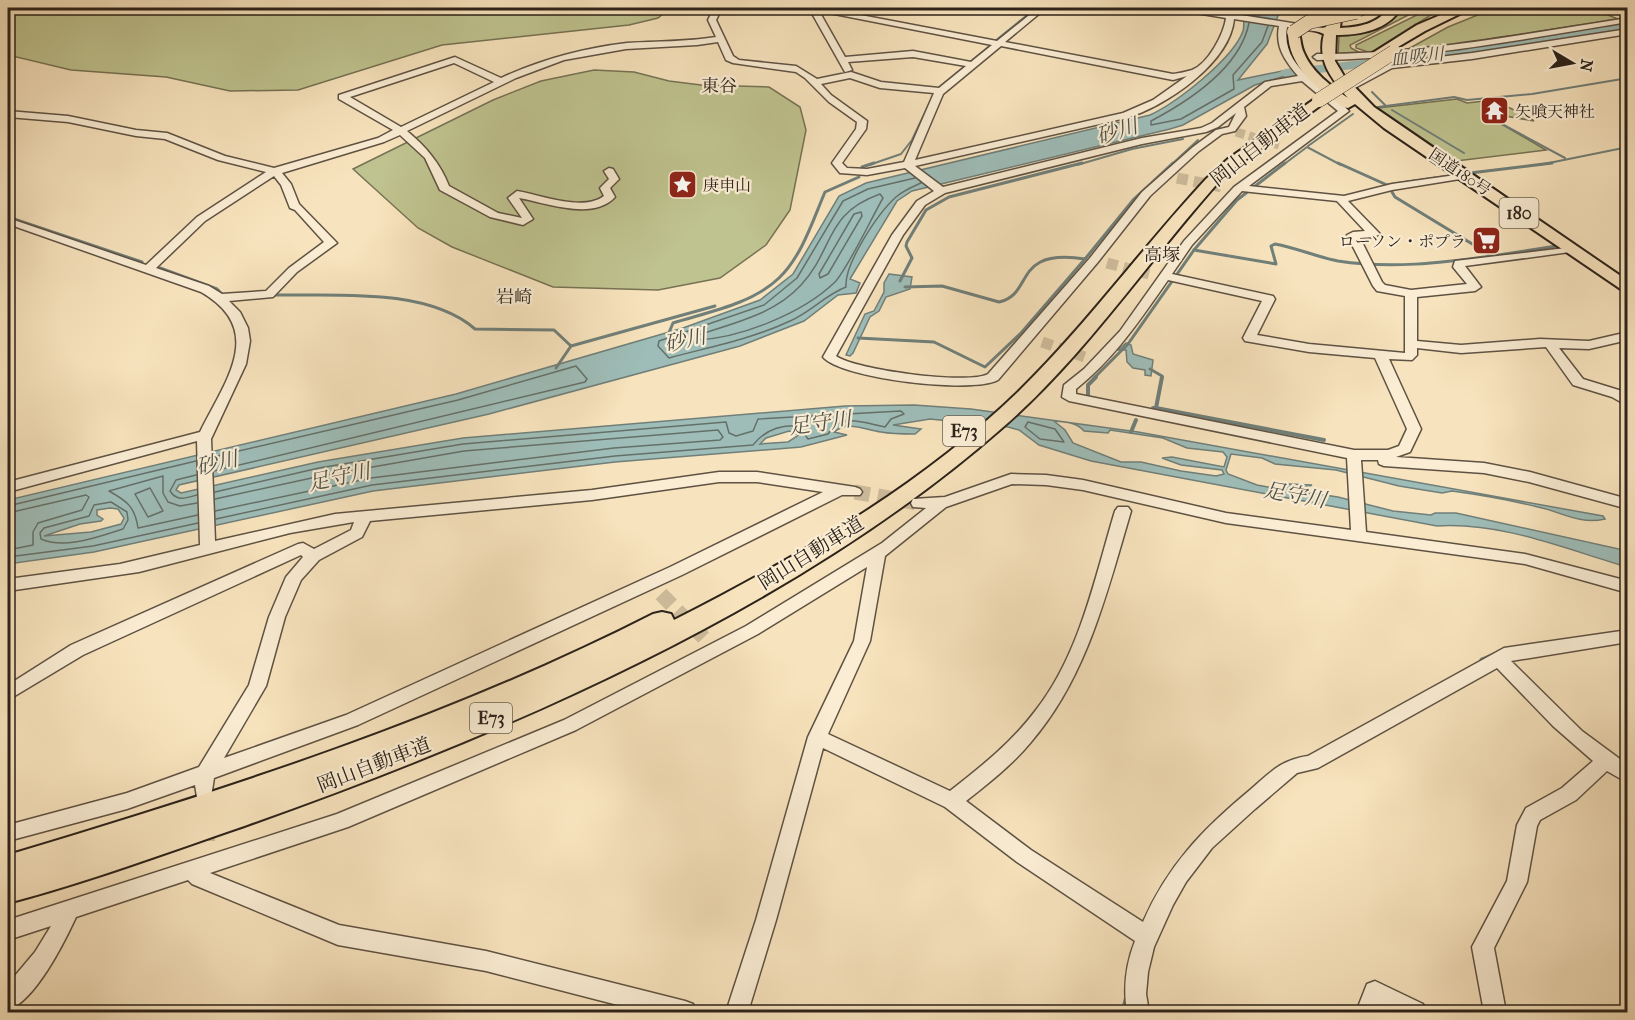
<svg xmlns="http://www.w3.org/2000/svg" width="1635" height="1020" viewBox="0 0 1635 1020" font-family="'IM FELL French Canon','Noto Serif JP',serif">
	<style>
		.green { fill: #bfc38f; stroke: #767254; stroke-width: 1.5 }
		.water { fill: #9ebdb8; stroke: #707f79; stroke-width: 1.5; fill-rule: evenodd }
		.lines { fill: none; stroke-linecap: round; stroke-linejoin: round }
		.shore { stroke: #657069; stroke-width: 1.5 }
		.stream-far3 { stroke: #707f79; stroke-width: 2 }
		.stream-far2 { stroke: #707f79; stroke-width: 3 }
		.stream-far1 { stroke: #707f79; stroke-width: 4 }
		.stream { stroke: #707f79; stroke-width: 5 }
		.river { fill: #9ebdb8; fill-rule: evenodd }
		.minor-tunnel-far3 { stroke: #cebc9c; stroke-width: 9; stroke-dasharray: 9 4.5; stroke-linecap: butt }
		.minor-tunnel-far2 { stroke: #cebc9c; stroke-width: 11; stroke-dasharray: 11 6; stroke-linecap: butt }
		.minor-tunnel-far1 { stroke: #cebc9c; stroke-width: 15; stroke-dasharray: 15 8; stroke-linecap: butt }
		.minor-tunnel { stroke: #cebc9c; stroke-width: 20; stroke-dasharray: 20 10; stroke-linecap: butt }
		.minor-casing { stroke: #5f5243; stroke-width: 3 }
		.highway-casing { stroke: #2c221a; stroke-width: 4 }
		.minor { fill: #faedd4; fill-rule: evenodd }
		.highway { fill: #f7e3bd; fill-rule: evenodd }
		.highway-bridge-casing { stroke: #2c221a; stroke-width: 15; stroke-linecap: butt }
		.highway-bridge { stroke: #f7e3bd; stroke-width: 14 }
		.labels { text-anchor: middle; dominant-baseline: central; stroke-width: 4.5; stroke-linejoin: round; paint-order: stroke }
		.far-poi-label { font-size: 16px; fill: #2c221a; stroke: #faedd4; text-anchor: start }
		.far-street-label { font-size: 16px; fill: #2c221a; stroke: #faedd4 }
		.far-water-label { font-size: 18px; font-style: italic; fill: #4e5049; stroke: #faedd4 }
		.far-neighbourhood-label { font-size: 18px; fill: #2c221a; stroke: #faedd4 }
		.shield { fill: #faedd4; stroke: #6a5f52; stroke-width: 1.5 }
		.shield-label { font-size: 18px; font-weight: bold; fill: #2c221a }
		.far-quarter-label { font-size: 18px; fill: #2c221a; stroke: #faedd4 }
		.street-label { font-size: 20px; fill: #2c221a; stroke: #faedd4 }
		.water-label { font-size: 21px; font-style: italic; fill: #4e5049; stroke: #faedd4 }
	</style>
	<rect width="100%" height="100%" fill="#f7e3bd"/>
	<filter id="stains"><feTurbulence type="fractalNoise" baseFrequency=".00333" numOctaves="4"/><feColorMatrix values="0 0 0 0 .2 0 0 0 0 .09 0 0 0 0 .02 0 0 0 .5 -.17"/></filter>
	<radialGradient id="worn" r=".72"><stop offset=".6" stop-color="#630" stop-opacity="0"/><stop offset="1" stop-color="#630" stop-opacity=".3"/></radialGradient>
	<!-- green -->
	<g class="green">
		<polygon points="8,8 670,8 658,18 629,25 442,45 298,90 230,91 166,77 71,70 8,55"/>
		<path d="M1399,8H1422L1350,45L1351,48L1364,55L1338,57L1339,36C1359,28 1391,32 1399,8Z"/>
		<polygon points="1431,8 1442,8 1371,53 1356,48 1356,45"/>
		<polygon points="1495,8 1590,8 1618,19 1401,53 1448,27"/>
		<polygon points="594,70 634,72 669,81 701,85 769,87 800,107 806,130 790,210 766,245 720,278 658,290 553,287 452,247 418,228 353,169 493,100 541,81"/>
		<polygon points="1457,99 1467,103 1493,100 1529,117 1534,121 1505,116 1491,118 1546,150 1456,161 1378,108"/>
	</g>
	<!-- water -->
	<g class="water">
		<path d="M1243,8H1281L1267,44L1238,80L1292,69L1295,73L1255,85L1183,125L1170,129L912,191L897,201L850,279L860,283L856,293L838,295L804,321L740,346L489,414L179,485L176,490L181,493L318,462L463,438L845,406L914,405L971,409L1138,432L1603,516L1605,519C1579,525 1562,512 1538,507C1510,500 1481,495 1452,491L1442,493L1399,486L1336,470L1275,464L1262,458L1231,454L1226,470L1228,474L1257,485L1284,490L1289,484L1312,485L1297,491L1338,497L1393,511L1431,515L1435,513H1456L1628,551L1627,567C1565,549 1503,522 1437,526L1091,461L1039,445L1019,430L1008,427L930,419L893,425L921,429L915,434C904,434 892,434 881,432C865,430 848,420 834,432L847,435L801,447L615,462L373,491L94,552L8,564V500L456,394L683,328L760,300L793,274L839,196L866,183L1150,115C1176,103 1233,59 1243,31C1245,24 1243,15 1243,8ZM1054,421C1065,422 1077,422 1084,431L1108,433L1110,430L1163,438L1187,448L1223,452L1227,457L1224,467L1172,457L1162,458L1181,465L1222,470L1224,474L1216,476L1181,471L1141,462H1121L1073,443L1065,430ZM789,431L799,435L788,442L760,444L766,438ZM110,508L118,509L124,518L121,524L91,532L44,536L80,524L101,521L103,519L97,515V510Z"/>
		<polygon points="889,274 912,277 910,289 886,297 879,311 870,317 853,353 850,356 846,355 865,314 874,311 884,292 884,283"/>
		<polygon points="1126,343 1131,345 1133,354 1153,360 1151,376 1145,375 1145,370 1133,368 1127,362 1126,350 1118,350"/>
	</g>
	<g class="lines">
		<!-- shore -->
		<g class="shore">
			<path d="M1249,23C1240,68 1189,101 1151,121V125L1181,119L1234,89L1233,75L1262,42L1268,26"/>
			<path d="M915,178L868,189L843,201L797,278L764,305L659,341L658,346L669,358C709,347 752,339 790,321C811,312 825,295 846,287C844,264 878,213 896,197C904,190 912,187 921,183"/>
			<path d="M880,194L883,198C872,217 848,268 835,282C803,313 741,338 697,340L698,335C734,323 775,314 801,285C835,248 824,214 880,194Z"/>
			<polygon points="861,212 862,216 828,274 820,278 819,274 854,214"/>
			<polygon points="1028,422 1055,429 1064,442 1040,439 1025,427"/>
			<polyline points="213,457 458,400 576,366 587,379 585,382 214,471"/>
			<path d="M196,475L176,480L170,491C177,502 186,498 197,495"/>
			<polygon points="150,488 163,511 148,517 135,494"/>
			<path d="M215,492L319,468L463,444L726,422L729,433L736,436L753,431L758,419L901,411L904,414L891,419L885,427C864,423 841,412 828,434L808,439L799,426C780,424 765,430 753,445L615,456L372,485L216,519"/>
			<polyline points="215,499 321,476 464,451 718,430 723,437 720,440 614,448 371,478 215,511"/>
			<path d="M111,502L127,512L128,520L123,529C100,536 65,550 41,539L40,533L44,528L89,516L94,505Z"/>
			<path d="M197,503L180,506L168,502L163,493V476L109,491C127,501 135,507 138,528L198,515"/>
			<polyline points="8,506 196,461"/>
			<polyline points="8,513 86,495 89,497 82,510 38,523 33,532 33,545 8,550"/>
			<polyline points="8,557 93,546 198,523"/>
		</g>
		<!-- stream-far3 -->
		<g class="stream-far3">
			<polyline points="995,41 1036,8"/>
			<polyline points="937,89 992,44"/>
			<polyline points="1372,92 1386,106"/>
			<polyline points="1378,107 1454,97 1467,100 1532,94 1628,78"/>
			<polyline points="1392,110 1464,153"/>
			<polyline points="1487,116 1565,158"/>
			<polyline points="1308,146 1353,114"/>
			<polyline points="1452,160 1459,165"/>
			<polyline points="869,165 901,154 912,140 930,102"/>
			<polyline points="1077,165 1132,149 1183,139"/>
			<polyline points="1171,165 1198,140"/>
			<polyline points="1283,165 1307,147 1341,165"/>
			<polyline points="1539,165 1628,147"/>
		</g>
		<!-- stream-far2 -->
		<g class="stream-far2">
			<polyline points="1338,163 1387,185 1457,175"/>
			<polyline points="1457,163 1523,209"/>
			<polyline points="862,167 874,163"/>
			<polyline points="1470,173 1552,163"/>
			<polyline points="1389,187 1395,197 1492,256 1557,246"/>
			<polyline points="8,217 142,262"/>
			<path d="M1194,250L1276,264L1271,246L1275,244C1297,248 1317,257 1338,261C1389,269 1441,263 1492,256"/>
			<polyline points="160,268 217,289 224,296"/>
			<polyline points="900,281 912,258 906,246 907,242 926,210 949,197 1082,163"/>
			<path d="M905,287L942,286L999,302C1035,294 1011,248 1085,259L1134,199L1173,163"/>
			<path d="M272,295C333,296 427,287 475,329L554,330L571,346"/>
			<path d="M668,335L673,323C708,312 752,304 779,278C802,256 813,220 825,192L859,177"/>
			<polyline points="858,338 934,342 985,367 1021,333 1085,259"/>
			<polyline points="556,368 571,346 715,306"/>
			<polyline points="1150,369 1162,376 1162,378"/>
			<polyline points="1094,378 1128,344 1194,250 1237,200 1285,163"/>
		</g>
		<!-- stream-far1 -->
		<g class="stream-far1">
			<polyline points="1088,396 1088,385 1096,377"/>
			<polyline points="1153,408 1156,408 1162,377"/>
			<polyline points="1156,408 1324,440"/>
			<polyline points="1131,432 1136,420"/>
			<polyline points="1488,657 1502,651"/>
		</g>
		<!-- stream -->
		<g class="stream">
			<polyline points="1482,660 1492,656"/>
			<polyline points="1123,1012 1127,996"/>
		</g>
		<!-- river -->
		<polygon class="river" points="1628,23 1628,31 1506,51 1285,77 1278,73 1285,69 1506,43"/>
		<!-- minor-tunnel-far3 -->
		<polyline class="minor-tunnel-far3" points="1236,132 1279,145"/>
		<!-- minor-tunnel-far2 -->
		<g class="minor-tunnel-far2">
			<polyline points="1177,178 1227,188"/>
			<polyline points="1107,263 1149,274"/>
			<polyline points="1042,342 1085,357"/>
		</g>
		<!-- minor-tunnel-far1 -->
		<g class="minor-tunnel-far1">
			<polyline points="855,492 918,503"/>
			<polyline points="661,594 709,643"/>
		</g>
		<!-- minor-tunnel -->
		<polyline class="minor-tunnel" points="205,821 205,849"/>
		<defs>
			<g id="minor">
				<path d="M714,8H722L716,20L733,56L739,60L796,66L817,79L851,72L881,82L939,88L966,66L913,57L848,62L852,70L845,72L809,8H824L997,41L1038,8H1046L1005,42L1173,74C1179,73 1186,72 1192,70C1208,64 1224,34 1226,18L1178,10L1174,8L1227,13L1232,10L1236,12L1235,14L1323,28V32H1320L1287,27C1280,68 1326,87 1349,111L1249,186L1344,196L1392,184L1470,173V177L1466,178L1392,190L1348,201L1380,234L1374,237L1360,238L1382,282L1385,285L1411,290L1467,284L1453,267L1455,261L1574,247L1576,249L1570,252L1465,266L1481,287L1475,291L1417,297V341L1461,345L1540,339L1589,341L1628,332V340L1589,349L1559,348L1583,379L1622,391L1628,395V406L1612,397L1573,385L1546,347L1461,353L1417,348V355L1412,360L1389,359L1421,429L1410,452L1396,457L1484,463L1530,472L1628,499V509L1529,482L1484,473L1384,466L1379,464L1378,460H1361L1366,532L1525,554L1628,581V593L1525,564L1226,523L1083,490L1046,485L1012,484L946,507L885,556L870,641L828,734L950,791C982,766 1012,742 1036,710C1080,654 1095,577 1115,511L1118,507H1128L1131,511C1107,592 1087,677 1031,742C1012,765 989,783 966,801L1031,850L1143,922C1168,865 1202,830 1250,790C1270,773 1280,760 1308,756L1504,648L1628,630V642L1511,661L1582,731L1628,765V783L1607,771L1576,800L1540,820L1537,826L1527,882L1494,948L1506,1012H1484L1472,947L1507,881L1517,825L1526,808L1562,788L1593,761L1553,726L1497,668L1318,768L1297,773L1255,809L1212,848L1186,882L1173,905L1154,947L1148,972L1146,994L1149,1012H1127C1123,987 1126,964 1135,941L1017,862L945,807L823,748L776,920L748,1012H726L756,920L808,737L854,641L867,567L758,634L576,730L348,827L210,873L339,925L486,951L685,1001L693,1004L696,1012H645L486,971L338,945L192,884L188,880L76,917C64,943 35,1001 8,1010V984L35,952L51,926L8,940V920L337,814L564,720L746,626L882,543L926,508L913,507L911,503L913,499L945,497L1011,474L1046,475L1083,480L1226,513L1351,530L1347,458L1069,401L1062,397L1064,385L1084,369L1120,331L1184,241L1234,187L1338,111L1302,81L1271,86L1244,107L1246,116L1235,131L1222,134L1199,151L1150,196L1098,262L998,380C973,394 842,379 823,357L892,235L917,201L934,191L905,168L867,175L840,173L832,163L856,129L857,122L829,102L805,78L796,72L733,63L726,60L718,42L697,45L626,49L564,60L516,78L407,131C426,147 440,163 449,186L498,213L522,218L508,198L517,191C542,195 582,212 604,196L600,188L609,179L604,171L609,168L613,169L619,179L610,188L615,197C593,221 547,203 519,198L533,219L523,225L490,217L440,190L425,158L400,135L384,142L282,173L291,184L299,204L337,243L297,272L273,297L229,301L240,312L248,328L250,341L246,364L211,439L215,541L335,514L592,490L719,472H757L855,487L860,489L862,492L860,495H842L682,575L358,725L214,778L211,797L204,799L197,797L195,785L127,809L8,841V825L127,793L199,767L249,685L269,617L286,577L303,557L301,555L83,655L8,700V685L71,645L298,544L303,543L314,549L351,530L354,522L290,533L139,572L8,591V579L120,564L200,545L197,441L8,492V482L200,432C225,381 267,330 201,292L8,224V218L146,265L197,217L266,172L218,160L165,139L136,136L68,122L8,117V111L68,116L136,130L167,133L225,156L274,168L378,138L393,130L339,99V95L455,57L501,78C540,60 584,48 627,43C657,41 686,42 716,37L708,20ZM819,11L992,45L971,62L913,51L845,57ZM1234,19L1279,26C1275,47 1285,61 1298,76L1265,82L1212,123L1201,128L1142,138L943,187L915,166L1126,118C1165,107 1230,63 1234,19ZM1001,46L1173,80L1187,76L1153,100L1123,113L915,160L943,94ZM454,63L494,82L401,127L350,97ZM850,78L880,88L934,93L904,162L867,169L847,168L842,163L866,129L867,121L831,95L821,84ZM1236,113L1229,127L1216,130L1193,147L1142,192L1090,258L988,374C969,385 855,370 836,356L903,235L925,205L945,193L1142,144L1206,132L1218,127ZM274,176L281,185L290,208L295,210L324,242L289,268L266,291L222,294L209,286L156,268L205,221ZM1242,191L1337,201L1365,231L1353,232L1347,235L1373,286L1377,291L1405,296V353L1309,344L1257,335L1275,299L1273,296L1172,274L1192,245ZM1168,280L1262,301L1243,338L1245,341L1309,352L1375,358L1407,429L1399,446L1388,450H1354L1076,394V389C1114,359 1140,320 1168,280ZM719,482H757L823,492L670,567L346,715L224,758L266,686L285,617L301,580L319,560L362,537L370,521L592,500Z"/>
				<path d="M1628,18V22C1524,39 1422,59 1317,60L1313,57L1317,54C1422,54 1524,34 1628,18Z"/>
				<polygon points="1628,29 1628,34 1472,59 1392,68 1353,89 1346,87 1390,63 1472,53"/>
				<polygon points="1375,981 1423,1004 1426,1012 1393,1012 1380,1006 1378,1012 1356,1012 1367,984"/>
			</g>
			<g id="highway">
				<path d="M1330,8H1342L1340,28C1360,27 1377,24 1389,8H1401C1388,30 1361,35 1336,35L1335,61L1344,76L1374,107L1628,281V294L1384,128L1355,104L1348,108L1343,107C1317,89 1288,66 1288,32L1298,29C1301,37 1300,45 1304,53C1312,72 1331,86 1348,98C1331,78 1317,61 1324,34L1314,30L1326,27Z"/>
				<polygon points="1359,8 1376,8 1360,15 1352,15 1352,9"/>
				<polygon points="1457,8 1472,8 1425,31 1381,57 1373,57 1371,54 1417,25"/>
				<path d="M1319,96L1326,100L1324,103L1238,165L1216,185C1145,265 1084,357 1002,428C796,609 504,734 247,825C168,852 88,882 8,903V855C228,789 447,719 653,614L662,612L671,614L674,620C796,558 921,486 1020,390C1087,324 1142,248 1206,179L1228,159Z"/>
			</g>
		</defs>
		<!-- minor casing -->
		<use href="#minor" class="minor-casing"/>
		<!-- highway casing -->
		<use href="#highway" class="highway-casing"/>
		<!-- minor -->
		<use href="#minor" class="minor"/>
		<!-- highway -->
		<use href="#highway" class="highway"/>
		<defs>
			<g id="highway-bridge">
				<polyline points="1294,32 1309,22 1356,12"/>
				<polyline points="1319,100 1394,52"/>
			</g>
		</defs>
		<!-- highway-bridge casing -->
		<use href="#highway-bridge" class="highway-bridge-casing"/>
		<!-- highway-bridge -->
		<use href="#highway-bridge" class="highway-bridge"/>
	</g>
	<!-- icons -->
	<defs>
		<symbol id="temple-square" viewBox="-11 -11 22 22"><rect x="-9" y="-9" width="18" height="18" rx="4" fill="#8f2418" stroke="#faedd4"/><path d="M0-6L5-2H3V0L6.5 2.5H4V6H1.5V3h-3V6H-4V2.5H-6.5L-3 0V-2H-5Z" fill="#fff"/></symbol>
		<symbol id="sight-square" viewBox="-11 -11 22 22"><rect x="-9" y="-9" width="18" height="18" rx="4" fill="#8f2418" stroke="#faedd4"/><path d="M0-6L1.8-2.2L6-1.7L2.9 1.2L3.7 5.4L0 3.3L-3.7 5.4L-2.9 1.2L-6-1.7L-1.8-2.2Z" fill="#fff"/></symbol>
		<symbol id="supermarket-square" viewBox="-11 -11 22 22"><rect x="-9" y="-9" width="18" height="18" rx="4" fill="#8f2418" stroke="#faedd4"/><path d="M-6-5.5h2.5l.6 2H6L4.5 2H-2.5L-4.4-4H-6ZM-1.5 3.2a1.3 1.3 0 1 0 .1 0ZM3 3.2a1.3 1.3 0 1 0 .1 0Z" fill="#fff"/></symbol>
	</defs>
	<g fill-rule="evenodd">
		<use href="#temple-square" x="1478" y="94" width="33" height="33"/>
		<use href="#sight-square" x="666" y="168" width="33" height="33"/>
		<use href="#supermarket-square" x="1470" y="224" width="33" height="33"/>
	</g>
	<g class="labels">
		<!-- far-poi labels -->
		<g class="far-poi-label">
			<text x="1515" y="111">矢喰天神社</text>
			<text x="703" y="185">庚申山</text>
			<text x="1466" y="241" text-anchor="end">ローソン・ポプラ</text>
		</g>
		<!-- far-street labels -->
		<g class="far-street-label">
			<text transform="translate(1460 172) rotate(34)">国道180号</text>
		</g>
		<!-- far-water labels -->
		<g class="far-water-label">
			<text transform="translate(1417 57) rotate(-6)">血吸川</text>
		</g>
		<!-- far-neighbourhood labels -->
		<g class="far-neighbourhood-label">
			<text x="719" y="86">東谷</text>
			<text x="514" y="297">岩崎</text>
		</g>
		<!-- shield labels -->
		<g class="shield">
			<rect x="1499.5" y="198" width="39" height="30" rx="4.5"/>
			<rect x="943" y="416" width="42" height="30" rx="4.5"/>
			<rect x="470" y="703" width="42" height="30" rx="4.5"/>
		</g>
		<g class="shield-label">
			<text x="1519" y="213">180</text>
			<text x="964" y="431">E73</text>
			<text x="491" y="718">E73</text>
		</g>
		<!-- far-quarter labels -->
		<g class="far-quarter-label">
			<text x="1162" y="255">高塚</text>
		</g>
		<!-- street labels -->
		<g class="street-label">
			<text transform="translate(1260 145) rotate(-38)">岡山自動車道</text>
			<text transform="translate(811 553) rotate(-32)">岡山自動車道</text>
			<text transform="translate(374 765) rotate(-21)">岡山自動車道</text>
		</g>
		<!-- water labels -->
		<g class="water-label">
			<text transform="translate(1117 131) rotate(-17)">砂川</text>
			<text transform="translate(685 340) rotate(-12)">砂川</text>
			<text transform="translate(820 423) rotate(-8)">足守川</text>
			<text transform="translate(217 463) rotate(-13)">砂川</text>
			<text transform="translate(339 477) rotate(-12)">足守川</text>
			<text transform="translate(1295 495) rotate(10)">足守川</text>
		</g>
	</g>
	<!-- margin -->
	<rect width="1635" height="1020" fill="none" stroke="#f7e3bd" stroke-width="30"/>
	<rect x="9" y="9" width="1617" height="1002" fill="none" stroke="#2c221a" stroke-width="3"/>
	<rect x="15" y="15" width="1605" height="990" fill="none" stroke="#2c221a" stroke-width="1.5"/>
	<!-- north arrow -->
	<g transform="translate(1572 63) rotate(100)" stroke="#faedd4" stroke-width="4.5" paint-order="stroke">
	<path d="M0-4.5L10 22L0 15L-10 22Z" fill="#2c221a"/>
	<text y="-9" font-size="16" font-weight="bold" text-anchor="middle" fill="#2c221a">N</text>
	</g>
	<rect width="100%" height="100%" filter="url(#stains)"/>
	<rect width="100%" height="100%" fill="url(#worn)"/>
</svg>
